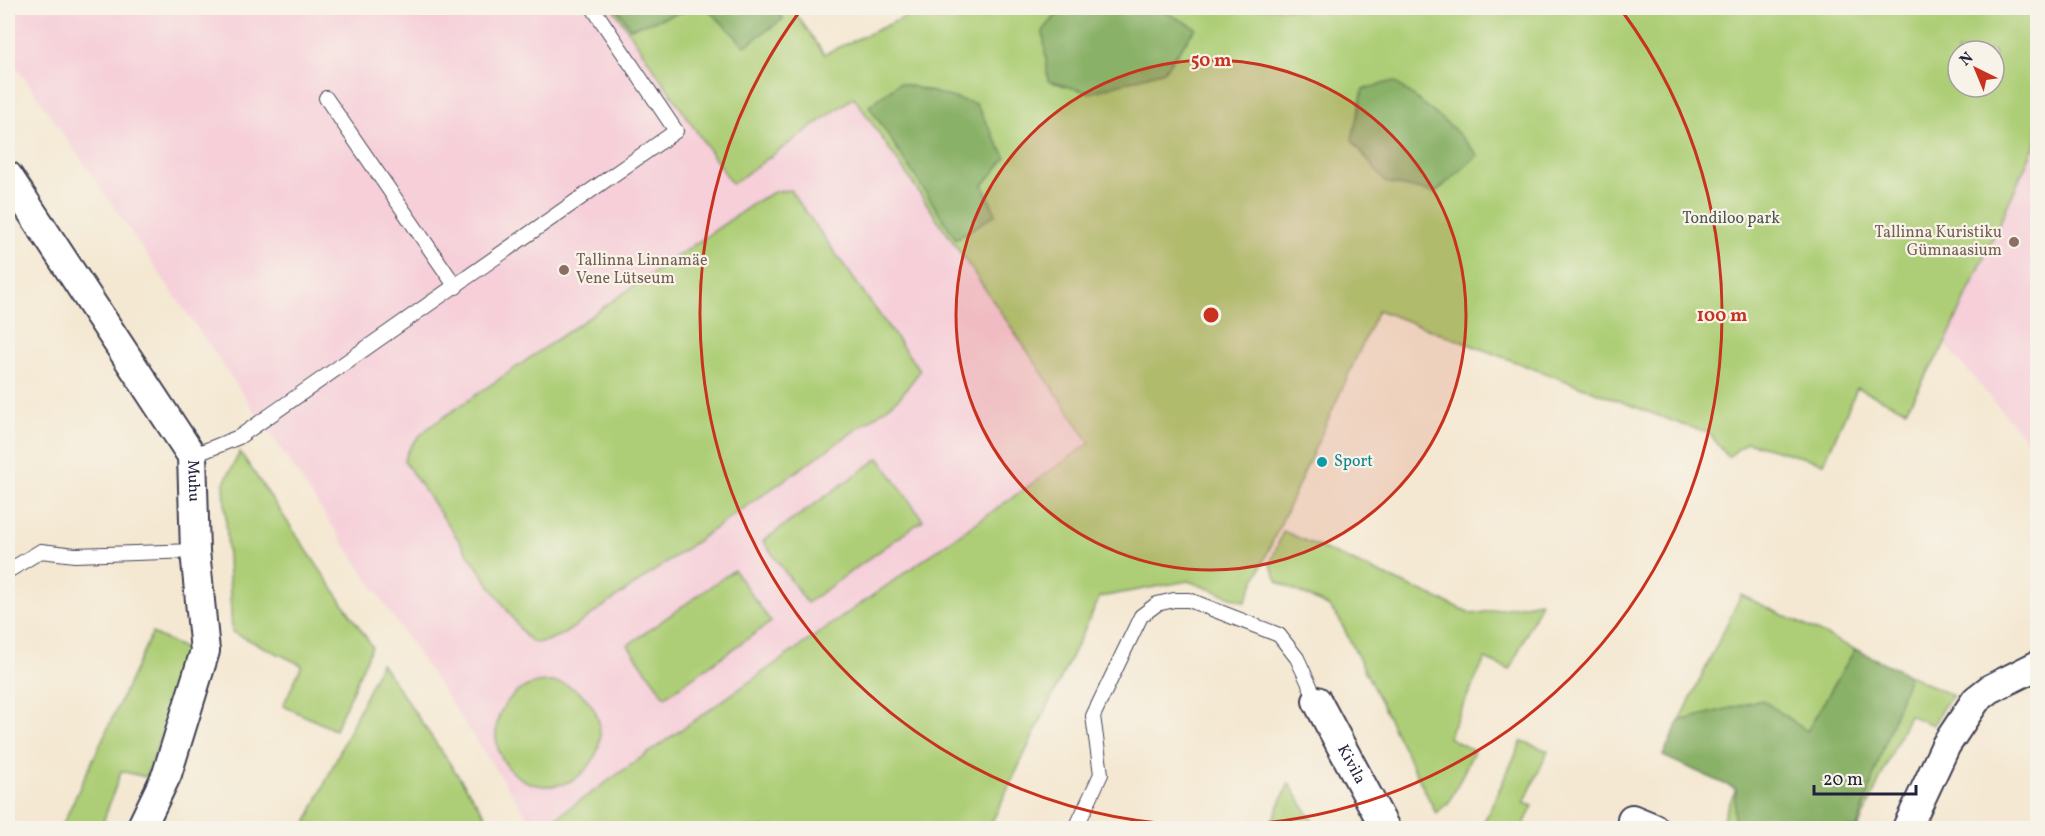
<svg xmlns="http://www.w3.org/2000/svg" width="2045" height="836" viewBox="0 0 2045 836" font-family="Vollkorn,serif">
	<style>
		.built { fill: #f6cfd9 }
		.green { fill: #adce76; stroke: #687858; stroke-width: 1.5; fill-rule: evenodd }
		.forest { fill: #8ab167; stroke: #566a51; stroke-width: 1.5 }
		.lines { fill: none; stroke-linecap: round; stroke-linejoin: round }
		.lane-casing { stroke: #424052; stroke-width: 16 }
		.street-casing { stroke: #424052; stroke-width: 32 }
		.lane { stroke: #fff; stroke-width: 14 }
		.street { stroke: #fff; stroke-width: 28 }
		.ring { fill: none; stroke: #c8321e; stroke-width: 3 }
		.education-dot { fill: #8d6e63; stroke: #f7f3e8; stroke-width: 2 }
		.culture-dot { fill: #0f9aa8; stroke: #f7f3e8; stroke-width: 2 }
		.labels { text-anchor: middle; dominant-baseline: central; stroke-width: 4.5; stroke-linejoin: round; paint-order: stroke }
		.park-label { font-size: 16px; fill: #4c564d; stroke: #f7f3e8 }
		.education-label { font-size: 16px; fill: #785e54; stroke: #f7f3e8; text-anchor: end }
		.culture-label { font-size: 16px; fill: #0d838f; stroke: #f7f3e8; text-anchor: start }
		.street-label { font-size: 16px; fill: #22223b; stroke: #f7f3e8 }
		.centre { fill: #c8321e; stroke: #f7f3e8; stroke-width: 3 }
		.ring-label { font-size: 18px; text-anchor: middle; font-weight: bold; fill: #c8321e; stroke: #f7f3e8; stroke-width: 4.5; stroke-linejoin: round; paint-order: stroke }
	</style>
	<rect width="100%" height="100%" fill="#f7f3e8"/>
	<filter id="ink" filterUnits="userSpaceOnUse"><feTurbulence type="fractalNoise" baseFrequency=".0167" numOctaves="2"/><feDisplacementMap in="SourceGraphic" scale="12" xChannelSelector="R" yChannelSelector="G"/><feConvolveMatrix kernelMatrix="1 2 1 2 8 2 1 2 1" color-interpolation-filters="sRGB"/></filter>
	<filter id="wash" filterUnits="userSpaceOnUse"><feTurbulence type="fractalNoise" baseFrequency=".008" numOctaves="4" result="noise"/><feDisplacementMap in="SourceGraphic" scale="24" xChannelSelector="R" yChannelSelector="G"/><feGaussianBlur stdDeviation="1.35" result="paint"/><feColorMatrix in="noise" values="0 0 0 0 0 0 0 0 0 0 0 0 0 0 0 0 0 1.4 0 .05"/><feComposite in="paint" operator="in"/></filter>
	<g filter="url(#wash)">
		<rect width="100%" height="100%" fill="#f4e8d2"/>
		<!-- built -->
		<g class="built">
			<polygon points="8,8 792,8 1090,443 541,828 535,828 276,442 8,54"/>
			<polygon points="2037,140 2037,452 1945,344"/>
		</g>
		<!-- green -->
		<g class="green">
			<path d="M613,8H792L824,54L925,8H2037V140L1945,344L1906,410L1857,388L1824,463L1747,442L1728,457L1708,432L1683,425L1378,310L1245,602L1188,581L1100,597L989,828H541L1090,443L854,97L732,184ZM1958,51H1994V87H1958Z"/>
			<path d="M790,190L920,371L900,397L880,413L564,634L546,641L535,643L525,636L404,461C408,447 417,438 428,428L759,200L774,192Z"/>
			<polygon points="240,452 372,646 335,730 283,706 302,665 232,632 224,483"/>
			<polygon points="879,458 923,520 807,603 763,541"/>
			<polygon points="1283,531 1473,614 1541,602 1510,670 1485,659 1448,737 1474,751 1449,802 1436,813 1338,617 1328,606 1278,582 1270,564"/>
			<polygon points="734,570 771,622 665,697 628,645"/>
			<polygon points="1741,595 1953,696 1943,707 1933,725 1909,715 1858,828 1722,828 1723,818 1736,789 1663,756"/>
			<polygon points="152,633 194,653 146,777 121,771 101,828 61,828"/>
			<polygon points="381,663 494,828 304,828"/>
			<circle cx="548" cy="734" r="52"/>
			<polygon points="1522,741 1548,751 1524,803 1533,806 1522,828 1481,828"/>
			<polygon points="1289,783 1317,828 1269,828"/>
		</g>
		<!-- forest -->
		<g class="forest">
			<polygon points="617,8 696,8 630,28"/>
			<polygon points="707,8 776,8 783,19 745,46"/>
			<polygon points="1062,8 1158,8 1196,28 1164,71 1090,93 1048,81 1043,31"/>
			<polygon points="1394,81 1452,127 1478,155 1435,193 1385,182 1352,140 1363,89"/>
			<polygon points="899,83 976,104 1006,158 983,185 996,214 956,239 869,106"/>
			<polygon points="1855,649 1909,675 1880,757 1857,828 1733,828 1736,789 1663,756 1679,721 1762,700 1807,731"/>
		</g>
	</g>
	<g filter="url(#ink)">
		<g class="lines">
			<defs>
				<g id="lane">
					<polyline points="326,98 456,287"/>
					<polyline points="192,456 239,437 676,131 593,8"/>
					<polyline points="8,571 41,551 75,555 195,551"/>
					<polyline points="1076,828 1101,774 1093,716 1141,616 1157,604 1174,600 1189,600 1279,635 1297,658 1317,701"/>
				</g>
				<g id="street">
					<path id="s1" d="M8,176L192,456L195,551L205,651L167,774L141,828"/>
					<path id="s2" d="M1317,701L1385,828"/>
					<polyline points="1632,819 1654,828"/>
					<polyline points="1907,828 1946,745 1976,700 1990,689 2038,665"/>
				</g>
			</defs>
			<!-- lane casing -->
			<use href="#lane" class="lane-casing"/>
			<!-- street casing -->
			<use href="#street" class="street-casing"/>
			<!-- lane -->
			<use href="#lane" class="lane"/>
			<!-- street -->
			<use href="#street" class="street"/>
		</g>
	</g>
	<!-- distance rings -->
	<circle cx="1211" cy="315" r="255" fill="#c8321e" fill-opacity=".12"/>
	<g class="ring">
		<circle cx="1211" cy="315" r="255"/>
		<path d="M1622 11A511 511 0 1 1 800 11"/>
	</g>
	<!-- markers -->
	<g class="education-dot">
		<circle cx="2014" cy="242" r="6"/>
		<circle cx="564" cy="270" r="6"/>
	</g>
	<circle class="culture-dot" cx="1322" cy="462" r="6"/>
	<g class="labels">
		<!-- park labels -->
		<g class="park-label">
			<text x="1731" y="219">Tondiloo park</text>
		</g>
		<!-- education labels -->
		<g class="education-label">
			<text x="2002" y="233">Tallinna Kuristiku<tspan x="2002" dy="18">Gümnaasium</tspan></text>
			<text x="576" y="261" text-anchor="start">Tallinna Linnamäe<tspan x="576" dy="18">Vene Lütseum</tspan></text>
		</g>
		<!-- culture labels -->
		<g class="culture-label">
			<text x="1334" y="462">Sport</text>
		</g>
		<!-- street labels -->
		<g class="street-label">
			<text stroke="none"><textPath href="#s1" startOffset="360">Muhu</textPath></text>
			<text stroke="none"><textPath href="#s2" startOffset="72">Kivila</textPath></text>
		</g>
	</g>
	<circle cx="1211" cy="315" r="9" class="centre"/>
	<g class="ring-label">
		<text x="1211" y="66">50 m</text>
		<text x="1722" y="321">100 m</text>
	</g>
	<!-- margin -->
	<rect width="2045" height="836" fill="none" stroke="#f7f3e8" stroke-width="30"/>
	<!-- north arrow -->
	<g transform="translate(1976 69) rotate(317)"><circle r="28" fill="#f7f3e8" stroke="#a29fa3" stroke-width="1.5"/>
	<path d="M0-4.5L10 22L0 15L-10 22Z" fill="#c8321e"/>
	<text y="-9" font-size="16" font-weight="bold" text-anchor="middle" fill="#22223b">N</text>
	</g>
	<!-- scale -->
	<path d="M1814 785v9h102v-9" fill="none" stroke="#22223b" stroke-width="3"/>
	<text x="1823" y="785" font-size="18" fill="#22223b" stroke="#f7f3e8" stroke-width="4.5" paint-order="stroke">20 m</text>
</svg>
